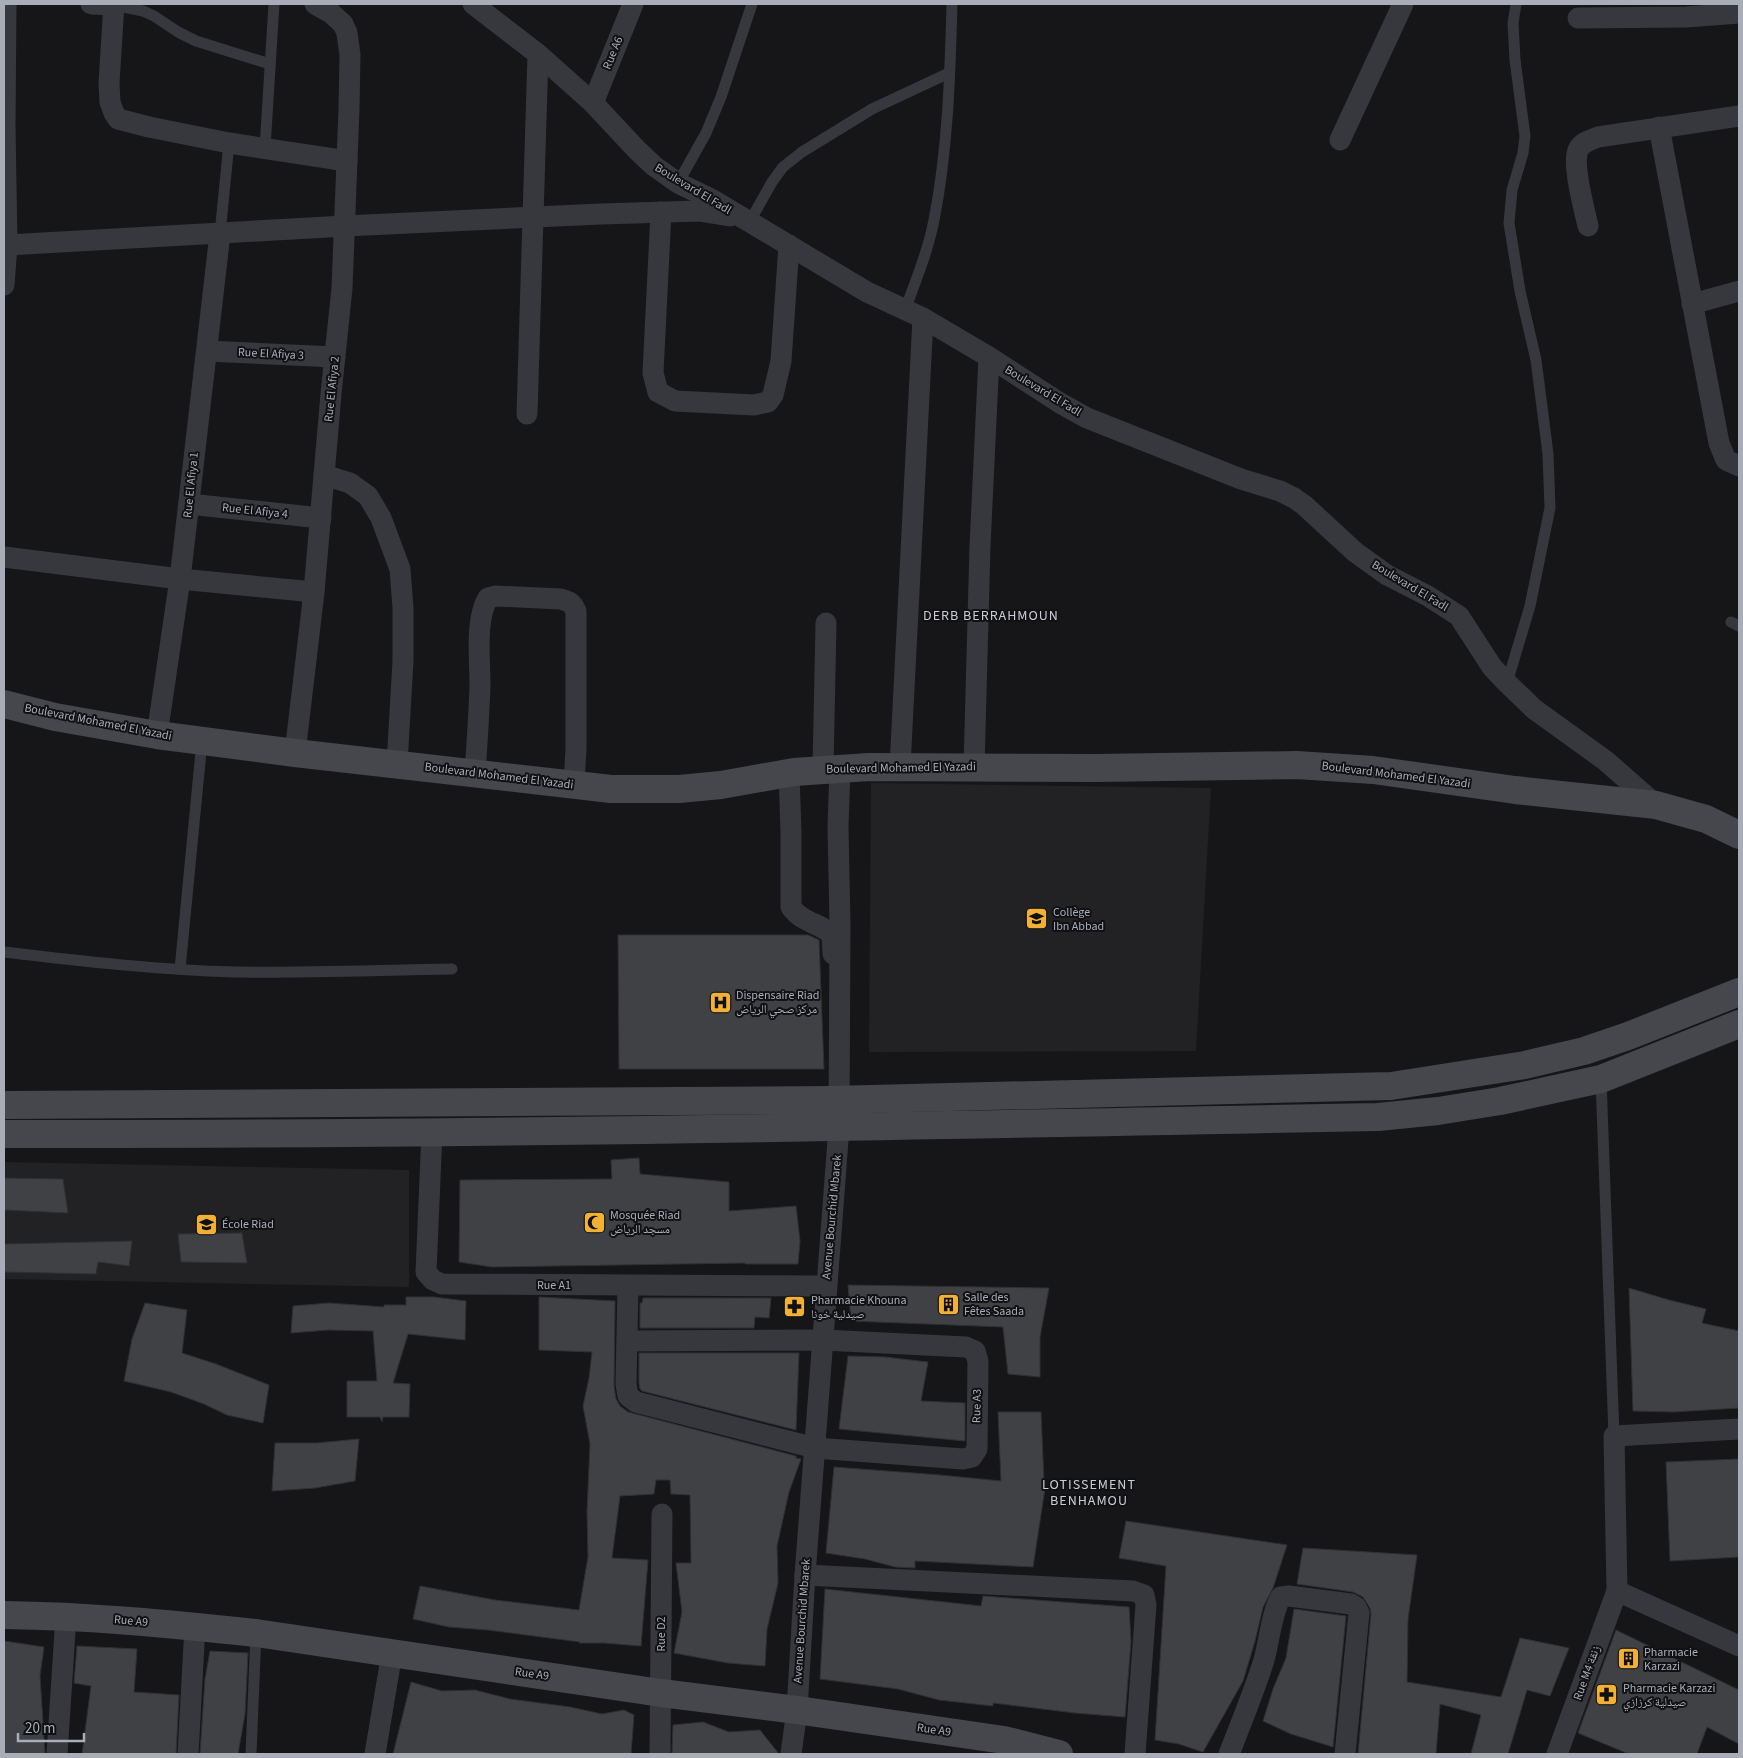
<svg xmlns="http://www.w3.org/2000/svg" width="1743" height="1758" viewBox="0 0 1743 1758" font-family="'Source Sans 3','Noto Naskh Arabic',sans-serif">
	<style>
		.built { fill: #222225 }
		.building { fill: #404145; stroke: #303034 }
		.lines { fill: none; stroke-linecap: round; stroke-linejoin: round }
		.lane { stroke: #37383d; stroke-width: 11 }
		.street { stroke: #37383d; stroke-width: 21 }
		.secondary { stroke: #45474d; stroke-width: 28 }
		.labels { text-anchor: middle; dominant-baseline: central; stroke-width: 4; stroke-linejoin: round; paint-order: stroke }
		.street-label { font-size: 12px; fill: #a8adb8; stroke: #111113 }
		.poi-label { font-size: 12px; fill: #a8adb8; stroke: #111113; text-anchor: start }
		.neighbourhood-label { font-size: 14px; letter-spacing: 1px; fill: #c9ccd4; stroke: #111113 }
	</style>
	<rect width="100%" height="100%" fill="#161618"/>
	<!-- built -->
	<g class="built">
		<polygon points="871,783 1211,788 1196,1051 869,1052"/>
		<polygon points="4,1162 409,1170 409,1287 4,1279"/>
	</g>
	<!-- building -->
	<g class="building">
		<polygon points="618,935 808,935 819,940 824,1069 619,1069"/>
		<polygon points="639,1158 640,1174 729,1182 729,1211 796,1206 800,1241 798,1264 745,1264 745,1263 492,1267 459,1262 460,1180 612,1179 611,1160"/>
		<polygon points="4,1178 63,1179 68,1213 4,1210"/>
		<polygon points="242,1233 247,1263 181,1262 178,1234"/>
		<polygon points="132,1241 129,1266 98,1262 96,1274 4,1272 4,1244"/>
		<polygon points="848,1285 1049,1288 1040,1337 1040,1377 1008,1374 1003,1327 851,1321"/>
		<polygon points="1629,1288 1669,1300 1706,1309 1702,1323 1739,1331 1739,1408 1673,1412 1633,1411"/>
		<polygon points="406,1297 434,1297 466,1301 465,1340 408,1334 393,1383 410,1384 409,1417 383,1417 382,1422 380,1417 347,1417 347,1381 377,1381 373,1331 328,1330 291,1333 293,1306 329,1303 384,1307 384,1305 406,1305"/>
		<polygon points="539,1297 615,1301 614,1386 616,1399 620,1406 628,1412 796,1456 796,1458 801,1459 789,1492 777,1546 778,1583 767,1629 765,1666 728,1663 674,1653 682,1612 676,1563 691,1563 690,1495 671,1494 670,1480 656,1480 654,1494 620,1496 612,1558 648,1560 641,1646 604,1643 579,1643 580,1642 488,1630 449,1627 413,1619 420,1586 495,1600 579,1610 588,1557 587,1512 590,1444 583,1406 589,1378 592,1352 539,1350"/>
		<polygon points="643,1298 771,1298 769,1318 755,1317 754,1328 640,1328 640,1303 642,1303"/>
		<polygon points="145,1303 187,1310 182,1353 216,1364 269,1385 263,1423 227,1415 204,1404 171,1392 124,1381 132,1339"/>
		<polygon points="639,1353 799,1353 796,1430 642,1391 640,1389 639,1383"/>
		<polygon points="848,1356 885,1357 928,1362 921,1401 965,1403 965,1441 839,1429"/>
		<polygon points="998,1412 1041,1412 1044,1482 1046,1482 1033,1567 915,1561 915,1568 895,1567 865,1559 826,1553 834,1467 940,1475 1001,1481"/>
		<polygon points="359,1439 355,1481 315,1488 272,1491 275,1443 317,1443"/>
		<polygon points="1739,1459 1739,1557 1670,1561 1666,1462"/>
		<polygon points="1126,1521 1287,1545 1273,1588 1263,1607 1255,1641 1243,1681 1203,1752 1179,1744 1155,1740 1166,1566 1119,1558"/>
		<polygon points="1303,1548 1417,1555 1408,1619 1407,1682 1501,1697 1520,1638 1569,1648 1550,1696 1527,1690 1508,1754 1471,1754 1481,1715 1440,1704 1436,1754 1358,1754 1371,1614 1370,1608 1363,1597 1353,1592 1297,1584"/>
		<polygon points="825,1589 981,1606 983,1596 1129,1607 1131,1641 1125,1717 1075,1713 993,1703 993,1706 939,1700 898,1689 820,1679"/>
		<polygon points="1294,1609 1346,1616 1333,1747 1291,1734 1263,1721 1273,1689 1286,1658"/>
		<polygon points="1616,1630 1739,1690 1739,1744 1707,1727 1697,1754 1629,1754 1578,1733"/>
		<polygon points="4,1641 44,1647 40,1676 45,1754 4,1754"/>
		<polygon points="77,1646 137,1649 134,1692 179,1695 176,1754 82,1754 91,1686 74,1683"/>
		<polygon points="210,1651 248,1653 245,1714 238,1754 200,1754 205,1679"/>
		<polygon points="411,1682 442,1691 475,1690 510,1699 570,1707 602,1714 624,1710 634,1715 631,1754 393,1754"/>
		<polygon points="703,1722 729,1732 760,1730 779,1754 672,1754 673,1725"/>
	</g>
	<g class="lines">
		<!-- lane -->
		<g class="lane">
			<polyline points="114,5 143,11 154,16 178,32 196,41 270,64"/>
			<polyline points="265,148 274,4"/>
			<polyline points="678,183 706,133 721,97 752,4"/>
			<polyline points="749,223 772,182 783,167 802,152 872,109 949,73"/>
			<polyline points="220,234 229,143"/>
			<path d="M905,310C916,280 928,251 934,220C948,149 950,76 952,4"/>
			<polyline points="1731,622 1739,626"/>
			<polyline points="1507,683 1530,606 1550,508 1548,454 1536,360 1520,291 1509,223 1512,190 1523,153 1525,136 1515,60 1513,23 1516,4"/>
			<path d="M4,952C80,961 158,970 235,972C307,973 380,970 452,969"/>
			<polyline points="180,969 202,741"/>
			<polyline points="1601,1079 1614,1436"/>
			<polyline points="251,1754 256,1633"/>
		</g>
		<!-- street -->
		<g class="street">
			<polyline points="91,4 114,5"/>
			<polyline points="114,4 109,83 110,102 114,113 118,119 149,127 229,143 347,161"/>
			<polyline points="473,4 538,54 593,103 637,150 654,166 678,183 713,200 867,292 923,318 989,357 1060,403 1087,418 1241,479 1280,491 1294,498 1304,505 1355,552 1387,575 1428,596 1459,616 1492,667 1507,683 1534,709 1606,761 1656,805"/>
			<polyline points="1578,18 1686,17 1739,13"/>
			<polyline points="593,103 633,4"/>
			<polyline points="1659,127 1719,443 1726,460 1739,466"/>
			<polyline points="1340,140 1403,4"/>
			<polyline points="661,212 653,373 658,392 675,401 754,405 768,402 773,395 781,361 789,245"/>
			<path d="M1588,226C1584,208 1572,165 1578,150C1582,142 1590,140 1598,137L1739,116"/>
			<polyline points="7,245 345,226 601,214 699,211 730,216"/>
			<polyline points="4,285 7,245 5,125 6,4"/>
			<polyline points="1692,304 1739,291"/>
			<polyline points="207,351 335,357"/>
			<polyline points="527,414 538,54"/>
			<polyline points="324,475 350,483 368,496 381,518 400,569 403,608 403,661 397,764"/>
			<polyline points="189,504 321,518"/>
			<polyline points="4,557 180,579 314,592"/>
			<polyline points="157,735 180,579 220,234"/>
			<polyline points="295,753 314,592 331,394 342,288 349,109 350,55 347,33 343,24 331,13 315,4"/>
			<polyline points="900,767 923,318"/>
			<polyline points="974,767 980,546 989,357"/>
			<polyline points="823,769 826,623"/>
			<path d="M789,773L791,832V907C801,922 819,923 832,934L833,954"/>
			<path d="M475,774C477,744 479,715 480,685C480,660 475,619 488,598L496,596L560,599C568,601 572,602 576,611V748L574,785"/>
			<polyline points="432,1132 426,1272 433,1280 442,1284 826,1286"/>
			<polyline points="627,1341 823,1340 966,1347 975,1351 978,1361 977,1449 972,1457 963,1459 815,1448 636,1402 628,1396 626,1384 628,1286"/>
			<polyline points="805,1575 1133,1591 1144,1595 1146,1605 1135,1754"/>
			<polyline points="1617,1591 1739,1646"/>
			<polyline points="57,1754 66,1616"/>
			<polyline points="188,1754 195,1626"/>
			<polyline points="375,1754 392,1653"/>
			<polyline points="660,1754 662,1514"/>
			<polyline points="791,1754 797,1710 805,1575 839,1127 840,924 838,827 840,768"/>
			<path d="M1229,1754C1241,1723 1254,1692 1264,1660C1269,1642 1272,1611 1281,1597L1289,1596L1351,1604L1356,1607L1359,1613L1345,1754"/>
			<polyline points="1557,1754 1617,1591 1614,1436 1739,1429"/>
		</g>
		<!-- secondary -->
		<g class="secondary">
			<polyline points="4,704 55,717 157,735 295,753 611,789 679,789 721,785 794,772 869,767 1097,768 1297,765 1373,770 1515,790 1656,805 1706,819 1739,835"/>
			<polyline points="4,1105 832,1100 1391,1086 1525,1065 1584,1051 1628,1036 1739,992"/>
			<path d="M4,1134C462,1135 920,1126 1378,1117L1438,1111L1500,1101L1601,1079L1739,1024"/>
			<path d="M4,1615C88,1616 172,1624 256,1633L661,1693L797,1710L1004,1740L1059,1754"/>
		</g>
	</g>
	<!-- icons -->
	<defs>
		<symbol id="school-square" viewBox="-11 -11 22 22"><rect x="-9" y="-9" width="18" height="18" rx="4" fill="#f2b134" stroke="#111113"/><path d="M0-5L7-2L0 1L-7-2ZM-4 1L0 2.5L4 1V4Q0 6-4 4Z" fill="#111"/></symbol>
		<symbol id="hospital-square" viewBox="-11 -11 22 22"><rect x="-9" y="-9" width="18" height="18" rx="4" fill="#f2b134" stroke="#111113"/><path d="M-5-5h3v3.5h4V-5h3V5h-3V1.5h-4V5h-3Z" fill="#111"/></symbol>
		<symbol id="mosque-square" viewBox="-11 -11 22 22"><rect x="-9" y="-9" width="18" height="18" rx="4" fill="#f2b134" stroke="#111113"/><path d="M3.5-4.9A6 6 0 1 0 3.5 4.9A5 5 0 1 1 3.5-4.9Z" fill="#111"/></symbol>
		<symbol id="building-square" viewBox="-11 -11 22 22"><rect x="-9" y="-9" width="18" height="18" rx="4" fill="#f2b134" stroke="#111113"/><path d="M-4-6H4V6H1V3H-1V6H-4ZM-2.5-4.3h1.7v1.8h-1.7ZM.8-4.3h1.7v1.8H.8ZM-2.5-1h1.7V.8h-1.7ZM.8-1h1.7V.8H.8Z" fill="#111"/></symbol>
		<symbol id="pharmacy-square" viewBox="-11 -11 22 22"><rect x="-9" y="-9" width="18" height="18" rx="4" fill="#f2b134" stroke="#111113"/><path d="M-2-6h4v4h4v4h-4v4h-4v-4h-4v-4h4Z" fill="#111"/></symbol>
	</defs>
	<g fill-rule="evenodd">
		<use href="#school-square" x="1024" y="906" width="25" height="25"/>
		<use href="#hospital-square" x="708" y="990" width="25" height="25"/>
		<use href="#mosque-square" x="582" y="1210" width="25" height="25"/>
		<use href="#school-square" x="194" y="1212" width="25" height="25"/>
		<use href="#building-square" x="936" y="1292" width="25" height="25"/>
		<use href="#pharmacy-square" x="782" y="1294" width="25" height="25"/>
		<use href="#building-square" x="1616" y="1646" width="25" height="25"/>
		<use href="#pharmacy-square" x="1594" y="1682" width="25" height="25"/>
	</g>
	<g class="labels">
		<!-- street labels -->
		<g class="street-label">
			<text transform="translate(613 53) rotate(-68)">Rue A6</text>
			<text transform="translate(693 189) rotate(31)">Boulevard El Fadl</text>
			<text transform="translate(271 354) rotate(3)">Rue El Afiya 3</text>
			<text transform="translate(332 389) rotate(-84)">Rue El Afiya 2</text>
			<text transform="translate(1043 391) rotate(31)">Boulevard El Fadl</text>
			<text transform="translate(191 485) rotate(-84)">Rue El Afiya 1</text>
			<text transform="translate(255 511) rotate(6)">Rue El Afiya 4</text>
			<text transform="translate(1410 586) rotate(31)">Boulevard El Fadl</text>
			<text transform="translate(98 722) rotate(11)">Boulevard Mohamed El Yazadi</text>
			<text transform="translate(901 768) rotate(-1)">Boulevard Mohamed El Yazadi</text>
			<text transform="translate(1396 775) rotate(7)">Boulevard Mohamed El Yazadi</text>
			<text transform="translate(499 776) rotate(7)">Boulevard Mohamed El Yazadi</text>
			<text transform="translate(832 1217) rotate(-85)">Avenue Bourchid Mbarek</text>
			<text x="554" y="1285">Rue A1</text>
			<text transform="translate(977 1406) rotate(-89)">Rue A3</text>
			<text transform="translate(131 1621) rotate(5)">Rue A9</text>
			<text transform="translate(802 1621) rotate(-86)">Avenue Bourchid Mbarek</text>
			<text transform="translate(661 1634) rotate(-90)">Rue D2</text>
			<text transform="translate(1587 1673) rotate(-70)">Rue M4 زنقة</text>
			<text transform="translate(532 1674) rotate(8)">Rue A9</text>
			<text transform="translate(934 1730) rotate(8)">Rue A9</text>
		</g>
		<!-- poi labels -->
		<g class="poi-label">
			<text x="1053" y="912">Collège<tspan x="1053" dy="14">Ibn Abbad</tspan></text>
			<text x="736" y="995">Dispensaire Riad<tspan x="736" dy="14">مركز صحي الرياض</tspan></text>
			<text x="610" y="1215">Mosquée Riad<tspan x="610" dy="14">مسجد الرياض</tspan></text>
			<text x="222" y="1224">École Riad</text>
			<text x="964" y="1297">Salle des<tspan x="964" dy="14">Fêtes Saada</tspan></text>
			<text x="811" y="1300">Pharmacie Khouna<tspan x="811" dy="14">صيدلية خونا</tspan></text>
			<text x="1644" y="1652">Pharmacie<tspan x="1644" dy="14">Karzazi</tspan></text>
			<text x="1623" y="1688">Pharmacie Karzazi<tspan x="1623" dy="14">صيدلية كرزازي</tspan></text>
		</g>
		<!-- neighbourhood labels -->
		<g class="neighbourhood-label">
			<text x="991" y="616">DERB BERRAHMOUN</text>
			<text x="1089" y="1485">LOTISSEMENT<tspan x="1089" dy="16">BENHAMOU</tspan></text>
		</g>
	</g>
	<!-- border -->
	<rect width="1743" height="1758" fill="none" stroke="#a8adb8" stroke-width="10"/>
	<!-- scale -->
	<path d="M18 1733v8h66v-8" fill="none" stroke="#a8adb8" stroke-width="2.5"/>
	<text x="25" y="1733" font-size="15" fill="#a8adb8" stroke="#111113" stroke-width="4" paint-order="stroke">20 m</text>
</svg>
